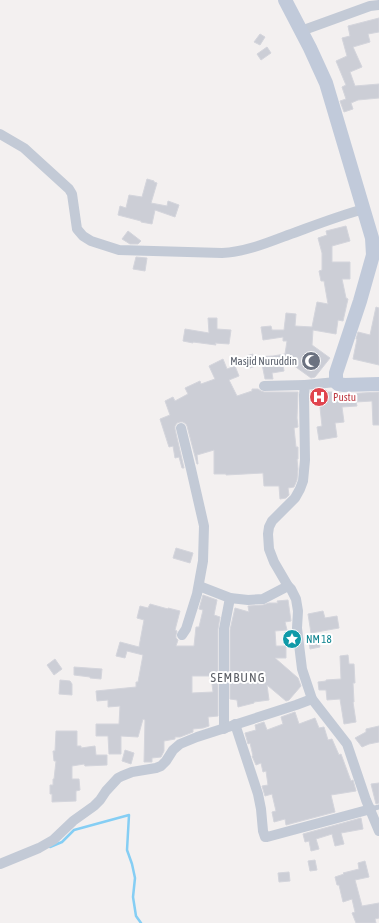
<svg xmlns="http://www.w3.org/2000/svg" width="379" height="923" viewBox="0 0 379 923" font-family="'Asap Condensed',sans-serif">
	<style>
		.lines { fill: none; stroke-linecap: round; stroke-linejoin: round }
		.stream { stroke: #85cef4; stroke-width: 2.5 }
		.building { fill: #ccced6; stroke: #d4d5dc; fill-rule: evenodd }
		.lane { stroke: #c3cad6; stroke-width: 5 }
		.street { stroke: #c3cad6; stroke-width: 10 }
		.secondary { stroke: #c1cada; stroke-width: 14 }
		.labels { text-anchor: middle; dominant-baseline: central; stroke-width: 4; stroke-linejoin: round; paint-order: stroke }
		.worship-label { font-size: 11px; fill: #5b616d; stroke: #fff; text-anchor: end }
		.health-label { font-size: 11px; fill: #be3a42; stroke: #fff; text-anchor: start }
		.culture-label { font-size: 11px; fill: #0d838f; stroke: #fff; text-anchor: start }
		.quarter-label { font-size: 13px; letter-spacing: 1px; fill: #5c5f66; stroke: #fff }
	</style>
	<rect width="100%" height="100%" fill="#f3f0f0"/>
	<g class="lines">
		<!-- stream -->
		<polyline class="stream" points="50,847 62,842 74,830 129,815 127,850 132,864 135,878 133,897 136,916 141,923"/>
	</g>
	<!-- building -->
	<g class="building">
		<polygon points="379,18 379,32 368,34 370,42 353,47 362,67 350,72 355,86 379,84 379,98 358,100 351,103 353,109 344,112 340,101 346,99 342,87 346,85 336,61 347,56 342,38 350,36 348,26"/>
		<polygon points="260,34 265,37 260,45 254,42"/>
		<polygon points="267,47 271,53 261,60 257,54"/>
		<polygon points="147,179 154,181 154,182 157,183 151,203 167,206 168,201 179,205 175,217 155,210 152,224 141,222 141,221 118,215 120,206 126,208 129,195 142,197"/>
		<polygon points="346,226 350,241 332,246 332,262 350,262 350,279 342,279 346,298 348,299 343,321 338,320 336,334 313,330 312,345 330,358 315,377 311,378 282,357 284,371 272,373 273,379 265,379 262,364 250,368 246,356 253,354 254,357 273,356 285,354 287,341 283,341 283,337 263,340 261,327 271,326 272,330 284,330 286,313 296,314 295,326 312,327 317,302 328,304 324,281 321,281 319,271 322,270 322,253 318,238 327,235 326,231"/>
		<polygon points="128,231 141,241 138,244 130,244 122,239"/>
		<polygon points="136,257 147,258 145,271 133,269"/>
		<polygon points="376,307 379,308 379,365 353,359 357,339 356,339 358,332 370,335"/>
		<polygon points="208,318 217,318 217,329 231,330 229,344 215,343 216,345 193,342 193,343 183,341 185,329 209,333"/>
		<polygon points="223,359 227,369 235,366 239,376 229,380 237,396 252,391 252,389 258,389 261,391 264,392 298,392 297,418 298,427 294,428 296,447 298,447 298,459 297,459 298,469 297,480 294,487 288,488 289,495 286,498 280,499 279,486 264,486 263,473 226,475 226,474 214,474 214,450 197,455 198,464 197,464 187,426 186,424 183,422 180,422 177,423 175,426 175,429 184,468 182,468 179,457 175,458 173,446 169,447 160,419 170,415 165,401 173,397 175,401 188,394 185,388 200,381 201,384 215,379 209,366"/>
		<polygon points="326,390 326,392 335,392 344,394 379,392 379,425 373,425 372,401 356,402 357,406 342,407 344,422 335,423 337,437 319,440 317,427 322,426 319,398 311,399 311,391"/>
		<polygon points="176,548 193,553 190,563 173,558"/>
		<path d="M203,595L217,600L214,615L220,617L218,629V716L208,717L209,726L203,728L193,729V732L180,737H175V739L164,741V751L161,757L152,758V762H144L145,720L143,719L138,737L121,736V754H109L108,736H96V724H119L120,706L108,707V700L97,701L96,691L136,687V682H138L143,655L127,651L125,658L116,656L120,642L139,647L144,620L137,618L140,606L148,608L150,604L168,609V608L180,611L175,630L177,631L176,635V638L178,640L176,646H194L196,627H199L203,610L199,609ZM192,676H211L213,692L192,693Z"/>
		<polygon points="288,600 291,621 285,622 287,630 275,631 276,646 286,646 286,658 275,658 298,678 301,686 289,700 286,701 267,685 269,700 254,702 254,703 238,707 237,700 230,699 230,630 235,608 249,612 248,606 263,605 269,603 278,603 277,601"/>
		<polygon points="323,611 325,618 337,616 339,628 311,633 308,614"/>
		<polygon points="318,639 320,647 310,649 309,640"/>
		<polygon points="348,655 349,664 354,664 355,683 353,683 354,702 353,702 356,722 344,724 340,699 327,700 326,690 319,690 318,682 326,681 326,680 341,679 340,656"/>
		<polygon points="55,659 62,669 54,675 47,665"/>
		<polygon points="74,667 102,669 101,679 90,678 90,677 74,675"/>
		<polygon points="60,680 70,681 72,684 72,695 59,694"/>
		<polygon points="295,712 299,724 315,718 319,728 324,727 328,740 332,739 339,755 341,754 351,781 353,780 356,791 331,795 335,812 286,825 285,819 274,822 272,812 276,811 272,794 265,796 262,786 268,785 266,771 263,772 261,763 256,765 252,756 253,756 250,743 248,744 245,733 256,730 255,725 264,722 267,730 283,724 281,717"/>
		<polygon points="379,726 379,742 369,744 362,747 355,738 366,732 366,729"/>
		<polygon points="56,731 77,731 77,746 81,746 81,748 95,746 96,755 107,755 107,765 85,766 84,764 72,766 72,779 79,779 80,790 76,791 76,801 52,802 52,794 50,794 50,785 53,785 53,779 54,779 56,761 54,761 53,751 55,751"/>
		<polygon points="125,750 134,753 131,764 122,761"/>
		<polygon points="379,783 379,803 376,804 371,784"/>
		<polygon points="361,818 363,829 341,833 344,844 335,846 332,834 316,839 319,849 311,851 309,841 305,842 303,834"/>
		<polygon points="315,860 317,870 310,871 308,861"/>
		<polygon points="365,861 369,877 355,880 362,906 379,903 379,918 375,919 376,923 356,923 352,913 355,912 352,899 343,902 339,885 337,885 335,877 344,874 343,873 359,869 358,863"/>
		<polygon points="289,872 290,881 279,882 278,873"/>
	</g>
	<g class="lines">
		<!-- lane -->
		<polyline class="lane" points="371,809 379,807"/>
		<!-- street -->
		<g class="street">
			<polyline points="301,31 370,6 379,5"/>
			<path d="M0,134L24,148L69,189L72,194L77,229L83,236L91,241L119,250L222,253C245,252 267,243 288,235C313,226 338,216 364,209"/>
			<polyline points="336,382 305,385 304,395 305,460 303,481 300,489 295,498 272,521 269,527 268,534 269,549 274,562 288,586 291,589 296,599 298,611 297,628 302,669 312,699 347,744 366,800 379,831"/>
			<polyline points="264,386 305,385"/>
			<polyline points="181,428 191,469 204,526 203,561 197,594 186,629 182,635"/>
			<polyline points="199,586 230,598 248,600 263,599 288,586"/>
			<polyline points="235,724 258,794 261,809 263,831 265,837 267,837 371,809"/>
			<polyline points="224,729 224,629 230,598"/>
			<polyline points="0,864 39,848 53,840 73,821 94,806 100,800 106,791 118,778 122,776 132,772 156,768 161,766 166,761 173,750 180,744 197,737 296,705 312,699"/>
		</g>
		<!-- secondary -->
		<polyline class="secondary" points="285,0 310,48 326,83 372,238 373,255 360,301 336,373 336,382 338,384 344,385 379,384"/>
	</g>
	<!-- icons -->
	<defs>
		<symbol id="mosque-disc" viewBox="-11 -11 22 22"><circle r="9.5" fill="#6b7280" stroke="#fff"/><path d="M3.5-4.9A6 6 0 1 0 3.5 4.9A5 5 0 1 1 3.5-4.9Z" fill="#fff"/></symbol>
		<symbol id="hospital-disc" viewBox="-11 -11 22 22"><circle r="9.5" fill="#e0444e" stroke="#fff"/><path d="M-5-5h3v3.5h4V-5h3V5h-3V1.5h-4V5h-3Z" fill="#fff"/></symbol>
		<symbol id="sight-disc" viewBox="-11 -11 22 22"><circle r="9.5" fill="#0f9aa8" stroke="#fff"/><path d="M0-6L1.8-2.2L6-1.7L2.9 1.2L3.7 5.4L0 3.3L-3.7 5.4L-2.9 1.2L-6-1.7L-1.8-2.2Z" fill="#fff"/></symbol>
	</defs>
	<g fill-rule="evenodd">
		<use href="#mosque-disc" x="300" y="350" width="22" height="22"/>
		<use href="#hospital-disc" x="308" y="386" width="22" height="22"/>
		<use href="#sight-disc" x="281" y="628" width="22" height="22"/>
	</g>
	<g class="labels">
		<!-- worship labels -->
		<g class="worship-label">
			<text x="297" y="361">Masjid Nuruddin</text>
		</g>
		<!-- health labels -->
		<g class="health-label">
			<text x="333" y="397">Pustu</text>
		</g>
		<!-- culture labels -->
		<g class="culture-label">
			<text x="306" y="639">NM 18</text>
		</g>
		<!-- quarter labels -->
		<g class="quarter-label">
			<text x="238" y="677">SEMBUNG</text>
		</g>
	</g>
</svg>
